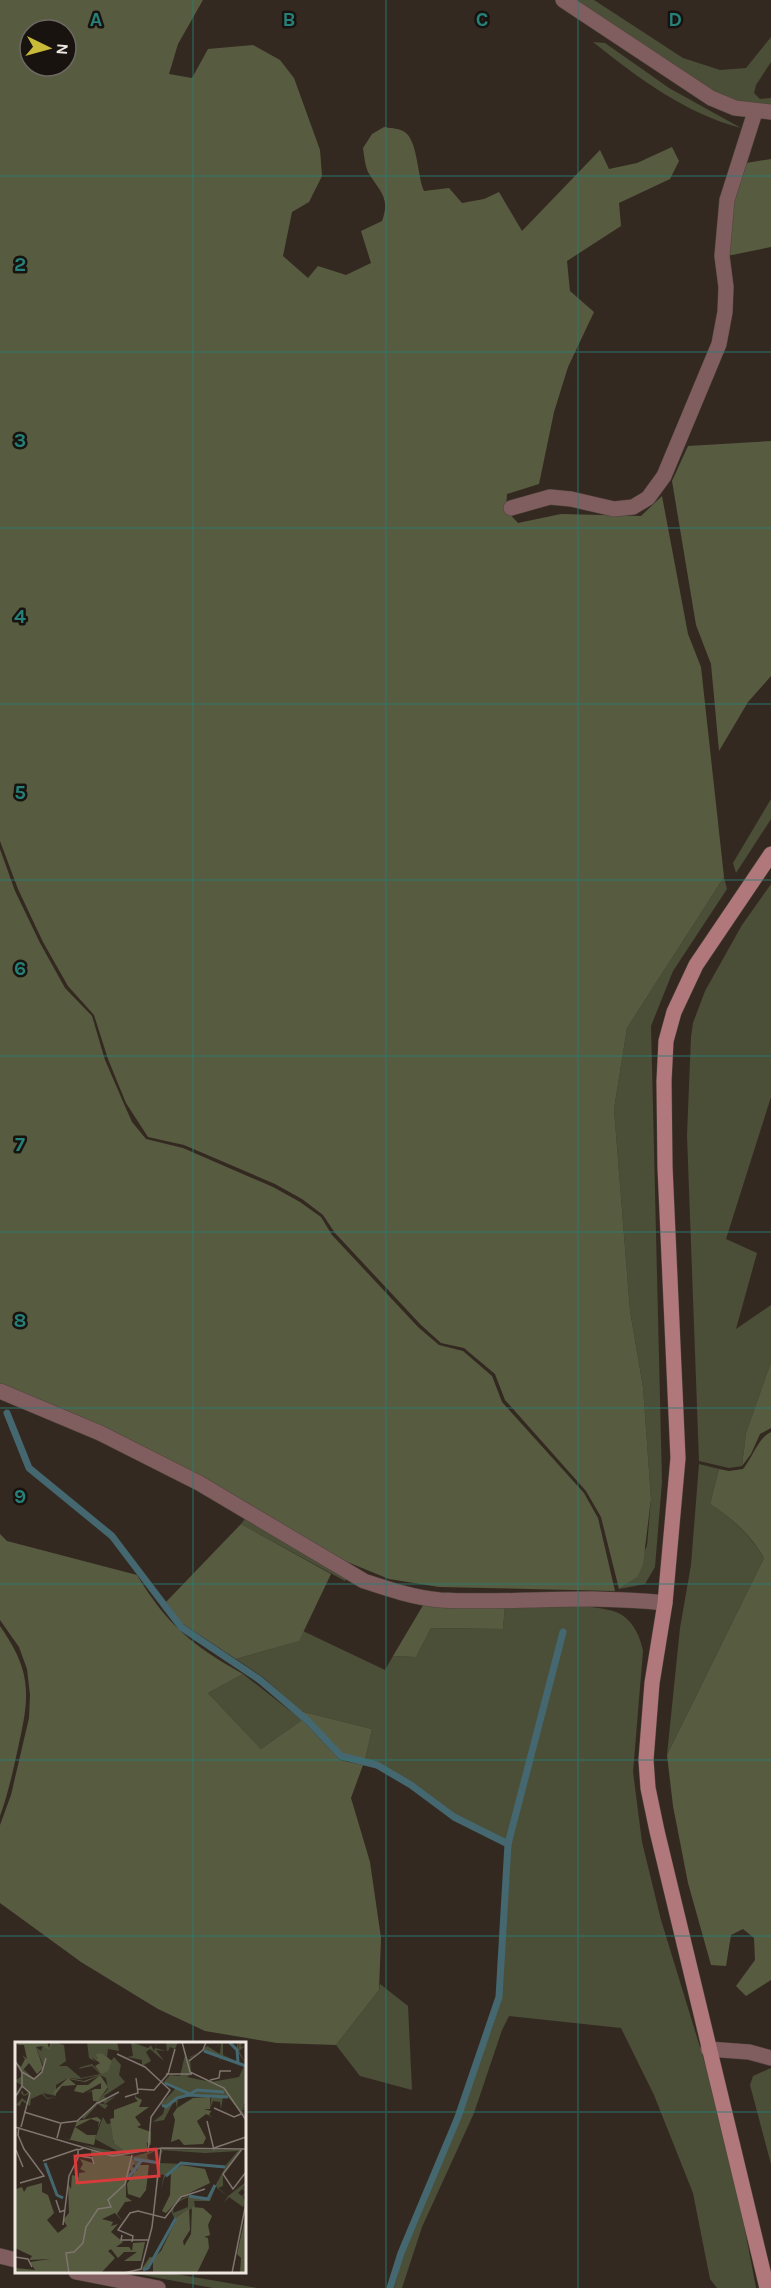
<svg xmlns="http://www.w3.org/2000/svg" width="771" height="2288" viewBox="0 0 771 2288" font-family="Karla,sans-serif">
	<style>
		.green { fill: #4b4f38 }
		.forest { fill: #575c40; fill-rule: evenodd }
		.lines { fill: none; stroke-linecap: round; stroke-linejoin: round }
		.stream { stroke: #446770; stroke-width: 7 }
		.street-casing { stroke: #4e443c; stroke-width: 16 }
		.secondary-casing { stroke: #4e443c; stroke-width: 16 }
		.street { stroke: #805d5e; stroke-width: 15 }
		.secondary { stroke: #b0787a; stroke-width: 15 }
		.grid { fill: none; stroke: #25817a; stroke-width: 1.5; stroke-opacity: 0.55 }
		.inset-river { fill: none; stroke: #446770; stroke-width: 3 }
		.inset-road { fill: none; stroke: #7e756e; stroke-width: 1.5 }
		.view { fill: #d83b3a; fill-opacity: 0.15; stroke: #d83b3a; stroke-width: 3 }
		.inset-edge { fill: none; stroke: #eee7e1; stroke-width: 3 }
		.grid-label { font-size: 20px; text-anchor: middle; font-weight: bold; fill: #25817a; stroke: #18130f; stroke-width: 5; stroke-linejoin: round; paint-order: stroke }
	</style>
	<rect width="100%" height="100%" fill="#342921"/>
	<!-- green -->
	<g class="green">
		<path d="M576,0H594L683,58L720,70L746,68L771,37V62L756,85L754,93L760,99L771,98V105C757,105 743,104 730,99C675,74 627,32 576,0Z"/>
		<path d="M593,42L605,43L669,88L741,128C686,114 637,77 593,42Z"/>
		<polygon points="771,799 771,819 736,873 733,863"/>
		<polygon points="724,877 727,889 673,971 651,1026 662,1482 655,1567 645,1584 619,1589 628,1583 647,1546 651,1499 643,1387 630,1311 614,1109 627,1028"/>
		<polygon points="771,884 771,1097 726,1239 757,1253 736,1329 771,1305 771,1362 746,1433 742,1466 729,1468 699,1461 687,1135 691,1037 693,1023 705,991 742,925"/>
		<path d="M699,1464L719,1469L710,1504C733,1519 749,1534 764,1558L667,1755L680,1628L691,1565Z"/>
		<polygon points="247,1516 349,1575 345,1581 241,1524"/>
		<path d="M505,1605C531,1606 603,1602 622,1615C635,1624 640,1637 643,1651L633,1772L642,1842L661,1920L727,2135L756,2288H717L710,2279L693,2193L654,2095L621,2028L509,2016L502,2030L474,2113L422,2227L402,2288H394L403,2255L441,2165L493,2025L500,1999L510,1844L566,1630L561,1629L506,1841C489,1833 472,1825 456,1816C425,1798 401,1768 365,1760L372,1729L300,1711L264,1678L236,1659L298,1641L303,1631L385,1670L393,1656L416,1657L431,1628L503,1629Z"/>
		<polygon points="243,1674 302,1720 261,1749 208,1693"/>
		<polygon points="380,1984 408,2006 412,2090 360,2076 336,2045 379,1990"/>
		<polygon points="771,2068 771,2164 750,2085 753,2076"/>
		<polygon points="126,2272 164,2272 257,2288 213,2288"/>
	</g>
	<!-- forest -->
	<g class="forest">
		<path d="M0,0H203L178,44L169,74L192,78L208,49L253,45L280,60L294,78L320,150L322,176L309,202L292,212L283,256L308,278L318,266L346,275L371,263L361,231L382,221C391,197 379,191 368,172C365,165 364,155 363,148L372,134L384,127C389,128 397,128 403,131C418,138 417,176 424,191L449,188L462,203L484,199L499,192L522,231L600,150L609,169L637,163L672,147L679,161L670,179L619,203L621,226L567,261L570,291L594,312L568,367L554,412L539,484L507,494L506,510L518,523L561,514L641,516L662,496L688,634L701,667L724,877L627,1028L614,1109L630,1311L643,1387L651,1499L643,1564L638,1576L619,1589L601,1517L586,1491L505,1400L495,1374L464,1348L441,1343L421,1325L335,1233L323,1215L302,1199L275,1184L184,1145L148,1137L126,1103L108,1059L94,1015L68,986L43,942L18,889L0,841ZM30,30H66V66H30Z"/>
		<polygon points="771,159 771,247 727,256 726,229 746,163"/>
		<polygon points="771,441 771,676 748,702 719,751 711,664 696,625 672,481 688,446"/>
		<polygon points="0,849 15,891 40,943 65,988 92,1016 105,1060 124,1104 132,1122 146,1139 183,1148 273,1187 300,1202 321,1217 332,1235 418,1327 439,1345 463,1351 492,1376 502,1402 584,1493 598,1518 615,1591 439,1587 389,1579 345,1561 197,1474 0,1383"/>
		<polygon points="771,1362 771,1428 760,1434 751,1454 742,1466 746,1433"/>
		<path d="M771,1432V1980L746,1996L736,1986L755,1960L754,1938L743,1929L731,1935L726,1966L711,1965L688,1883L673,1806L667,1755L764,1558C750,1534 733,1519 710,1504L719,1469L729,1471L743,1469C753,1457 758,1438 771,1432Z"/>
		<polygon points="241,1524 331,1574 299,1641 236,1659 180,1622 166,1602"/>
		<path d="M0,1534L7,1541L137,1575C167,1625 193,1646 243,1674L208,1693L261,1749L302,1720L340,1760L363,1765L351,1798L370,1862L381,1938L379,1990L336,2045L277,2043L205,2031L158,2009L81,1962L0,1903V1825L11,1795L29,1718L30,1695L27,1669L19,1647L0,1620Z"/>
		<polygon points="425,1602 505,1605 503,1629 431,1628 416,1657 393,1656"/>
		<path d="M0,1626C32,1672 30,1695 18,1748C13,1771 8,1794 0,1816Z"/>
		<polygon points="300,1711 372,1729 365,1760 342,1755"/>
	</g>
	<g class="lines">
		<!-- stream -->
		<g class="stream">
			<polyline points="7,1413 29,1468 112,1536 181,1627 260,1680 308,1721 341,1756 377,1765 411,1785 454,1817 508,1844"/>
			<polyline points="390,2288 401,2253 458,2117 499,1997 508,1844 563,1632"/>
		</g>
		<defs>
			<g id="street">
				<polyline points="563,0 711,98 735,108 771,112"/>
				<polyline points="511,508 550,497 571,499 614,509 633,507 648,498 664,476 719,344 725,312 726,287 722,256 727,200 755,112"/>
				<path d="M0,1391L100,1433L199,1483L364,1581C388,1589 415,1598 440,1600C515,1604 590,1594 665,1603"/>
				<polyline points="708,2049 749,2052 771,2058"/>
				<polyline points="0,2256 16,2260"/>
				<polyline points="76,2272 158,2288"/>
			</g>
			<polyline id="secondary" points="767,2288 657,1831 648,1788 646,1760 652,1683 665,1603 678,1458 665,1167 664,1081 666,1041 674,1012 696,965 771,854"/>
		</defs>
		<!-- street casing -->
		<use href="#street" class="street-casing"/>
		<!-- secondary casing -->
		<use href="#secondary" class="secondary-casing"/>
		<!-- street -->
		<use href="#street" class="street"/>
		<!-- secondary -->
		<use href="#secondary" class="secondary"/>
	</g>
	<!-- grid -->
	<path class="grid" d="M193,0V2044M386,0V2288M578,0V2288M0,176H771M0,352H771M0,528H771M0,704H771M0,880H771M0,1056H771M0,1232H771M0,1408H771M0,1584H771M0,1760H771M0,1936H771M0,2112H16M244,2112H771M193,2272V2288"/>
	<!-- overview -->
	<g transform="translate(15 2042)">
		<rect width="231" height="231" fill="#342921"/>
		<path d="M39,0L49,3L51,19L44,24H52L66,36L85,32L77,24L63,27L66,25L77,22L86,32L99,15L106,23L104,33L110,40L89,54L92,58L101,54L90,62L87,59L84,61L93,63L90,67L83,62L69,77L67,76L93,47L91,36L85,33L65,37L53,36L41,43V54L28,51L32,56L42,55L32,57L27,52L16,57L15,64L7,59L5,64L1,63L7,56L12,60L14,52L9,54L6,51L7,48L9,53L14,50L7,45L4,52L0,55L7,44H8L0,39L7,34L2,21L19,37L29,26L21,5L26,9L28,3L34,8ZM72,0H102L104,9L93,7L92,15L87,11L82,13L83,17L77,16L81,20L74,16ZM116,0L133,6L136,3L139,9L141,3L142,2L140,6L152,9L151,0H163L160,7L155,5L153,9L141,8L149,19L135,7L131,10L136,19L127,24V18L112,15L118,14ZM167,0L173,18L192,4L205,12L206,1L203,4L199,7L205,2L208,0V13L223,20L222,8L220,6L214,1L221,7L223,0V8L224,0H227L226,5L230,4L224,9L231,22L222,9L224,20L231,24V62L228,63L231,65L227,66L231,67L227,68L231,76L213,55H208L206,67L205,60L198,59L195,67L196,56L206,55L185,52L163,57L162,67L161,60L158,61L149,78L138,80L148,72L150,65L146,62L161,46L148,41L155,33L165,34L170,13ZM188,8L206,14L204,19L208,14L229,24L224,35L196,40L172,35L176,32L175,15ZM88,75L92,82L103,80L104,89L98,100L112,110L96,114L68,103L106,111L80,97ZM144,107L132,113L133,117L144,120L148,107L226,108L208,132V144L203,146L213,154L231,140L228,146L231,149L227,147L223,151L227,154L231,150L228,155L231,161L228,165L214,155L209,161L213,154L203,147L201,144L195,159H179L180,165L164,173L138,221L160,177L156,169L159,161L172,154L193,157L210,126L165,122L149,136L146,149L148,137L149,133L143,132L138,171L129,170L138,171L143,121L126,118L122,129L117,115ZM146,108L190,111L223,109L210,124L145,121ZM173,155V165L158,171L159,162Z" fill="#4b4f38" fill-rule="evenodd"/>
		<path d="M5,0H32L34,6L36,0H39L34,8L28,4L21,5L28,26L22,32L14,21L7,29L2,21L6,25L10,17L7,13L12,17L9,3H2ZM87,11L97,19L93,29L86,32L80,24L85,21L78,16L83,17L81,12ZM85,33L93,45L83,59H78L77,49L71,51L80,47H86V41L68,51L59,49L62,43H73L84,34L70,40L54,37L61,43L47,44L40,53L38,50L53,36L69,39ZM121,52V55L127,58L124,65H134L120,75L126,83L122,85L136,90V100L135,104L132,100V107L112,111L99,101L95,77L99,76V68L123,59L120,56ZM195,55V67H189L196,69L194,73L199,76L191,72L182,79L191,96L188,102L169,103L164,97L156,100L160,78L158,72L162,66L178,56ZM82,75L86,78L83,86L84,80L76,77L60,85L72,93H81L79,103L47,96L55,98L62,79ZM76,109L116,114L120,122L117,124L122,129L123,123H134L131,148L125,156L113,152L112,142L119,131L115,128L111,142V155L117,159L110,160L102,172L108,180L100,171L87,177L98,180L96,184L103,182L96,190L108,200L101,205H114L117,209L118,201L130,200L126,219H109L122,210H109L103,216L96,207L93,209L100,216L86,231H0V226L20,228L15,220L35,217L14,218L17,214L0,206L1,147L7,145L9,150L12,145L27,141V150L33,153L39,171L32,178L43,191L52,184L48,178L54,171L53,142L56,147L57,133L64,135V131L71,130L65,127L68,122L65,117L78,121ZM167,123L190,127L195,141L166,155L151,171L147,169L155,153L156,130ZM177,165L188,166L197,174L193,183L195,193L189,195L193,196L194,206L182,231H138V219L133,225L126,228L135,215L139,216L146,209L163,174L174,167L175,188L168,199L169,204L176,192ZM230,176L231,231H225L226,216L222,212Z" fill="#575c40"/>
		<path class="inset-river" d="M214,0L222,8L223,20M189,9L231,24M150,41L175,52L182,48L209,50M147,63L151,65L162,56L173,53L213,55M119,117L144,121M30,121L42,153L48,156M151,134L166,121L210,125M113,136L126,119M174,154L193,157L200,143M128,228L133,226L161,176"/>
		<path class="inset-road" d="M167,0L175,30L209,46L231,78M102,12L130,25L155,48L136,75L133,110M0,19L7,30V44L0,55M174,19L188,8L191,0M7,30L19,37L27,30L31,16M151,32H177M153,32L160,7M195,38L204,36L205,29H216M122,47L139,48L153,32M110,55L123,51L121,36M83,61L104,50M199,66L219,75L226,72M9,70L45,81M192,79L199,108M0,85L97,114L147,106L231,107M4,85L3,93L9,107L29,134L5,141M6,85L15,51L7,44M42,96L46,81L62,79L83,60M199,106L231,95M227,107L208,132L218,147L231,130M1,108L8,125M64,114L77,116L79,122M28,119L63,107M41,158L45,170L50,168M48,183L54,134L63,116V108L69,106M107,193L106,198H133M117,200L118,194L103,188L115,171L123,169L150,176L166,155L190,147M0,215L13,217L17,225M54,231L51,211L59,210L68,201L71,185L83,167L96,165L93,158L110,142L117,113M109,231L126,227L137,185L146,106M217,231L231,161"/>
		<path class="view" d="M141,107L144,134L62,141L60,114Z"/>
		<rect width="231" height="231" class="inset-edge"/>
	</g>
	<g class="grid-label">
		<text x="96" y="26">A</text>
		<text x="289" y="26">B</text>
		<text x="482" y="26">C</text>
		<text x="675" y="26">D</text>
		<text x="20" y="271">2</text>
		<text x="20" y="447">3</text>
		<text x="20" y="623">4</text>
		<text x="20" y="799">5</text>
		<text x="20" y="975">6</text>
		<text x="20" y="1151">7</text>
		<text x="20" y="1327">8</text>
		<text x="20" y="1503">9</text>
	</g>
	<!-- north arrow -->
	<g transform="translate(48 48) rotate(95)"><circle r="28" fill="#18130f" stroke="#6e6863" stroke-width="1.5"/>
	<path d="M0-4.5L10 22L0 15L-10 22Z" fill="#caba3a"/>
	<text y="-9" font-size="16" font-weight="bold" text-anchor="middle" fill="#eee7e1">N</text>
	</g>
</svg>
